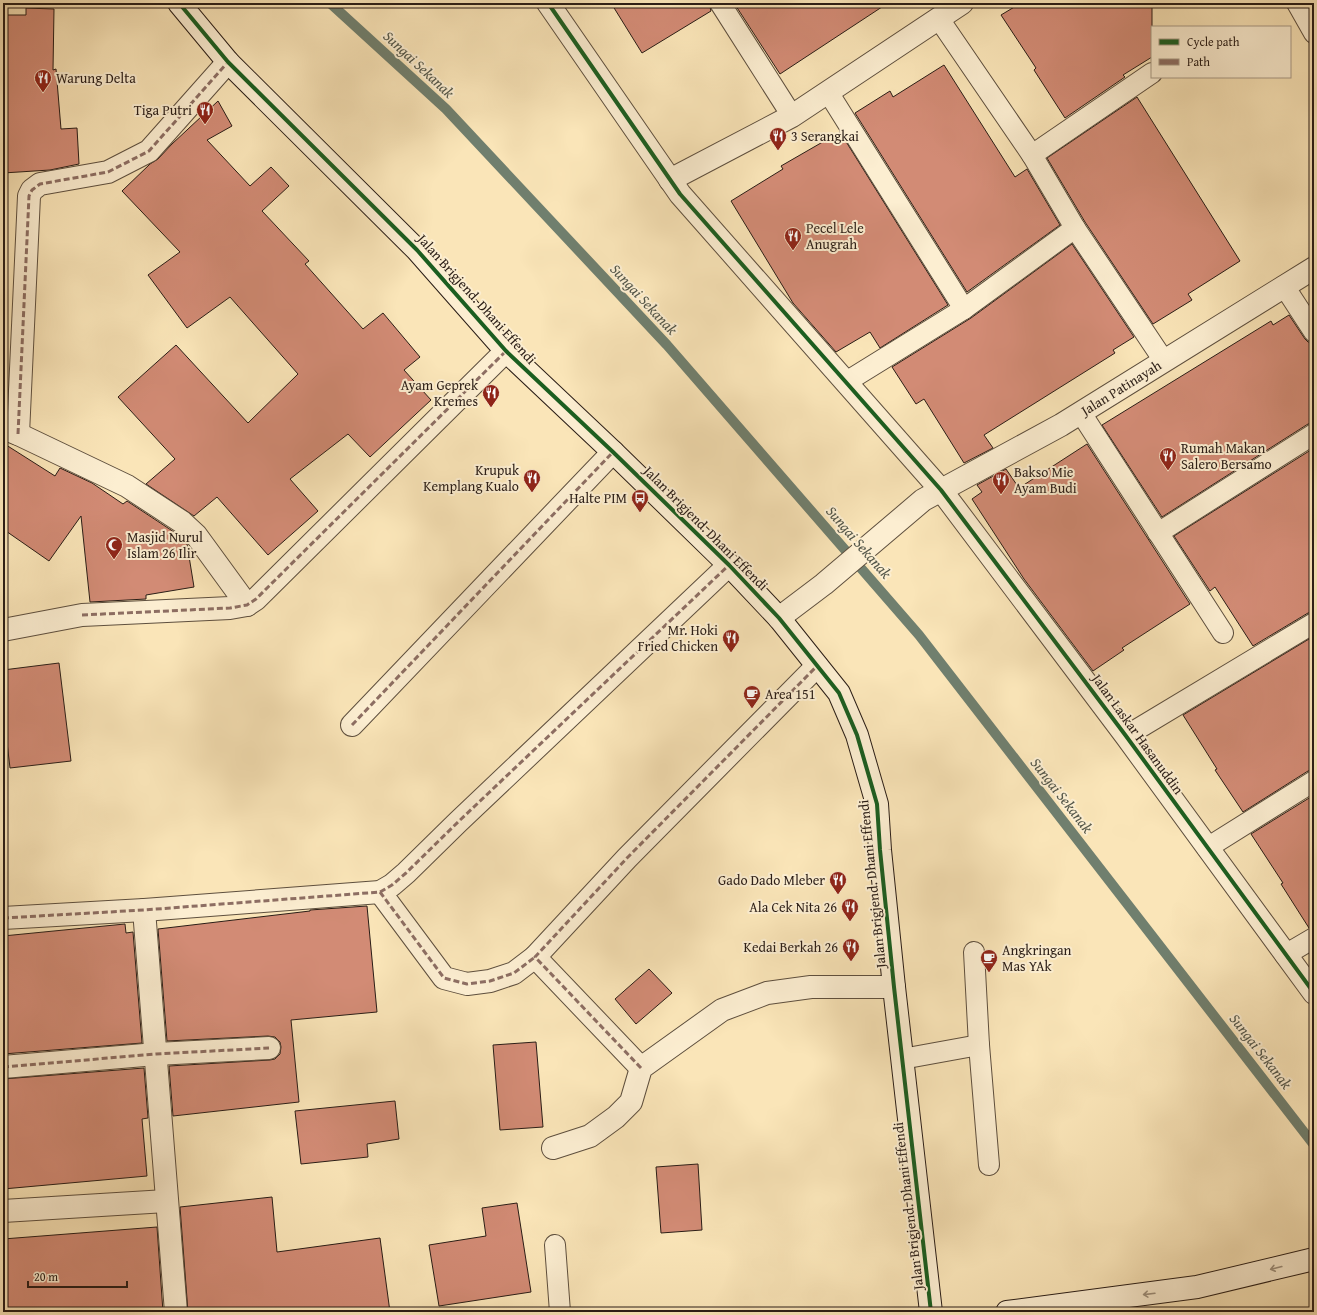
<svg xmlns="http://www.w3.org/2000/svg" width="1317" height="1315" viewBox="0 0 1317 1315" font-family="'Gentium Book Plus',serif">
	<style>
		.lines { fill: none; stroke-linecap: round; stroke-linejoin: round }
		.stream { stroke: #707f6e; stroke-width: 10 }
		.building { fill: #d28b75; stroke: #2a1d16 }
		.lane-casing { stroke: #5e4f3e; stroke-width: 22 }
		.street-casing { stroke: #5e4f3e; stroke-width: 24 }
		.secondary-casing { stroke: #2a1d16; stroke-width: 24 }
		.lane { stroke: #fceed1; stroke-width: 20 }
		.street { stroke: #fceed1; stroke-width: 22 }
		.secondary { stroke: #fceed1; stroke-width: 22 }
		.quiet { stroke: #8d6e63; stroke-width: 3; stroke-dasharray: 6 3; stroke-linecap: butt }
		.cycleway-casing { stroke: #fceed1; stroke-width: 6 }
		.cycleway { stroke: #1b5e20; stroke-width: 4 }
		.oneway { stroke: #9e907d }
		.labels { text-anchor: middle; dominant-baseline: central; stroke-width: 4; stroke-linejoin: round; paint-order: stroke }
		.poi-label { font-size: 14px; fill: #2a1d16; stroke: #fceed1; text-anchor: start }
		.street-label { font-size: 14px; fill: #2a1d16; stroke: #fceed1 }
		.water-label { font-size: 15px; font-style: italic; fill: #535649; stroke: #fceed1 }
	</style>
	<rect width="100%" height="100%" fill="#fae5b8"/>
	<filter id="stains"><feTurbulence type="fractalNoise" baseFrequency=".005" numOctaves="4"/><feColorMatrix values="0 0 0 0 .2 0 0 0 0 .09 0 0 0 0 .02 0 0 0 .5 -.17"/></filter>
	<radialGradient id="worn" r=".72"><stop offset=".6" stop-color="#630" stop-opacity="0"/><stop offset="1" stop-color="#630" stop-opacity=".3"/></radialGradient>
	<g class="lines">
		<!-- stream -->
		<polyline class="stream" points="330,3 446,109 667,345 919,635 1314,1145"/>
	</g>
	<!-- building -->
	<g class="building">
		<polygon points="611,3 709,3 711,11 642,53"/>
		<polygon points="734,3 888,3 780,74"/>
		<polygon points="1021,3 1152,3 1152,57 1123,75 1125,77 1065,118 1034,70 1036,68 1001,15"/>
		<polygon points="26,8 54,9 53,70 56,69 61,129 77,128 79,164 50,170 3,173 3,15 26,15"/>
		<polygon points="944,65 1015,177 1027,169 1060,225 967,292 855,113 890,91 893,97"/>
		<polygon points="1137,97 1240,261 1188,294 1192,300 1153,324 1085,222 1047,158"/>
		<polygon points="218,101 232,126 207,140 250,186 271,167 289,186 262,211 309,261 305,264 363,329 383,313 420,357 404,370 431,400 370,457 348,434 290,479 318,511 268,555 217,497 194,516 146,484 175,459 118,397 176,345 248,423 298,374 230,297 187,328 148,275 180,252 122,191 150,164 158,159 172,144"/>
		<polygon points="840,132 948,305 880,348 870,332 836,352 793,303 731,201 783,169 781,166"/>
		<polygon points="1072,244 1134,337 1113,350 1115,353 984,435 993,448 964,463 924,399 916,404 892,367 971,318"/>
		<polygon points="1289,315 1305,339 1308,342 1314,343 1314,423 1308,424 1162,517 1102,425 1271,321 1273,325"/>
		<polygon points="3,443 55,476 60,468 92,483 123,504 127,501 174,532 187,544 194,587 146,595 146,599 90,602 81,516 49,561 3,529"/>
		<polygon points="1087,444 1190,604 1122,648 1124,650 1093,671 1024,579 972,499 982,492 977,485 1006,469 1019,488"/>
		<polygon points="1314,448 1314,612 1308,613 1253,646 1215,587 1210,591 1174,536"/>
		<polygon points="1314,636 1314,770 1308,771 1243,812 1215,770 1217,769 1183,715"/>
		<polygon points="59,663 71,761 10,768 3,708 3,670"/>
		<polygon points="1314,795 1314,927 1309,928 1281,884 1283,883 1251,834"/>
		<polygon points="367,906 377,1012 291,1020 299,1102 173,1116 169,1066 270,1060 275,1059 280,1054 281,1047 280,1042 275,1037 268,1036 167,1041 158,929 310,911 310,910"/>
		<polygon points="125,924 126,933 133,932 142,1043 3,1054 3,936"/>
		<polygon points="649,969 672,993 636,1024 615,999"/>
		<polygon points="536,1042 543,1127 500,1130 493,1045"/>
		<polygon points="144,1068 148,1118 142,1119 147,1176 3,1189 3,1079"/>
		<polygon points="395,1101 399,1139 367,1144 368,1157 301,1164 295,1111"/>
		<polygon points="698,1164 702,1230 661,1233 656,1167"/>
		<polygon points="272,1197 277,1252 380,1238 390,1312 188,1312 180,1207"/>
		<polygon points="517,1203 531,1292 439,1306 429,1245 486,1236 482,1208"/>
		<polygon points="157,1227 163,1312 3,1312 3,1239"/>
	</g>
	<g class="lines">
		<defs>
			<g id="lane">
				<polyline points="720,3 792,116"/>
				<polyline points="1297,3 1314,33"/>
				<polyline points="939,19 1032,155 1075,228 1164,361"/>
				<polyline points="828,92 964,309"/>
				<polyline points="1032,155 1152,73"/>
				<polyline points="1284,286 1314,332"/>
				<polyline points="846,382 964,309 1075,228"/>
				<polyline points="1081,413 1223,633"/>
				<polyline points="1158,533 1314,434"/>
				<polyline points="1126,736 1314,623"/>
				<polyline points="1207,848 1314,781"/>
				<polyline points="974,952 979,1045"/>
				<polyline points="1285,955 1314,938"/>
				<polyline points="902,1059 979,1045 989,1165"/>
				<polyline points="555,1245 560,1312"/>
			</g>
			<g id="street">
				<polyline points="548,3 680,194 941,490 1126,736 1314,993"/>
				<polyline points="670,180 792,116 962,3"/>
				<polyline points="3,428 18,434 127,486 182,522 196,535 247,605"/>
				<polyline points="18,434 29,196 32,190 40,184 108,172 149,151 228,62"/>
				<path id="s1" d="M779,618L824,584L923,500L1061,425L1314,268"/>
				<polyline points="3,630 82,615 230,608 247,605 256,599 506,351"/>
				<polyline points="352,725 613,452"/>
				<polyline points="380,892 444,978 467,984 490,981 514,973 535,957"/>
				<polyline points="144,910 176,1312"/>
				<polyline points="3,918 144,910 380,892 392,885 406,873 458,822 729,565"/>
				<polyline points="3,1067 156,1054 269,1048"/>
				<polyline points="641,1068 535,957 627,858 817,666"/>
				<polyline points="553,1148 590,1136 616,1117 631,1102 641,1068 722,1010 767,993 811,987 894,987"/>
				<polyline points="3,1211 166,1201"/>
			</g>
			<g id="secondary">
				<polyline points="179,3 228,62 417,250 506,351 613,452 729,565 779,618 839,693 857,735 877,804 880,850 894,987 931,1312"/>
				<polyline points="1007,1312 1197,1287 1314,1259"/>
			</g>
		</defs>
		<!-- lane casing -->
		<use href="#lane" class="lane-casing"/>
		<!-- street casing -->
		<use href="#street" class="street-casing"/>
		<!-- secondary casing -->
		<use href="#secondary" class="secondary-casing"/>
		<!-- lane -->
		<use href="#lane" class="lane"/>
		<!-- street -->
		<use href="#street" class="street"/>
		<!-- secondary -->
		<use href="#secondary" class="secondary"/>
		<!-- quiet -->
		<g class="quiet">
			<polyline points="18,434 29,196 32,190 40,184 108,172 149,151 228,62"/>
			<polyline points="82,615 230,608 247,605 256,599 506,351"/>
			<polyline points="352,725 613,452"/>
			<polyline points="380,892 444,978 467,984 490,981 514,973 535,957"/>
			<polyline points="3,918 144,910 380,892 392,885 406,873 458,822 729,565"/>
			<polyline points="3,1067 156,1054 269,1048"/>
			<polyline points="641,1068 535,957 627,858 817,666"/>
		</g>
		<defs>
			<g id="cycleway">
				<polyline points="179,3 228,62 417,250 506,351 613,452 729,565 779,618 839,693 857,735 877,804 880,850 894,987 931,1312"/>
				<polyline points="548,3 680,194 941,490 1126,736 1314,993"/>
			</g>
		</defs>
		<!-- cycleway casing -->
		<use href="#cycleway" class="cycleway-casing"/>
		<!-- cycleway -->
		<use href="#cycleway" class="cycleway"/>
	</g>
	<!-- one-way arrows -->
	<defs><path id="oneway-shaft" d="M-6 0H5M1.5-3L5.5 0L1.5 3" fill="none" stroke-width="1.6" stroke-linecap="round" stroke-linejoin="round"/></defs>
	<g class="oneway">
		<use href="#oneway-shaft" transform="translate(1276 1268) rotate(166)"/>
		<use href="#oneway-shaft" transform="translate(1149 1294) rotate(173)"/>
	</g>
	<!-- icons -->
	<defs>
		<symbol id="restaurant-pin" viewBox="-11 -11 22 30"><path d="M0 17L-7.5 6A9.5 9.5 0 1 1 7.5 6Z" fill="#8f2418" stroke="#fceed1"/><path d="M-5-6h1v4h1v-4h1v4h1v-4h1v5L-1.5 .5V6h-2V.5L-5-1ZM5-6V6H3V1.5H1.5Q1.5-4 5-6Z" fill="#fff"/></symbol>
		<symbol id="bus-pin" viewBox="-11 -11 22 30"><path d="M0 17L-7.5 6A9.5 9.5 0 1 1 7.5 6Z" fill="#8f2418" stroke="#fceed1"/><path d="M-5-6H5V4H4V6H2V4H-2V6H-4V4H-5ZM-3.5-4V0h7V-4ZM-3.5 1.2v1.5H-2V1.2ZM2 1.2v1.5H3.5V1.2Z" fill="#fff"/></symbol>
		<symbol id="mosque-pin" viewBox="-11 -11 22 30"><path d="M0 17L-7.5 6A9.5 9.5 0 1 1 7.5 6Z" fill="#8f2418" stroke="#fceed1"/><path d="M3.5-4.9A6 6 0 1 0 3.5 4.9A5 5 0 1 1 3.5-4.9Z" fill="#fff"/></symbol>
		<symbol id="cafe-pin" viewBox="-11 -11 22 30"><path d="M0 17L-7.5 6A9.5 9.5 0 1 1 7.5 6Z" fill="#8f2418" stroke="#fceed1"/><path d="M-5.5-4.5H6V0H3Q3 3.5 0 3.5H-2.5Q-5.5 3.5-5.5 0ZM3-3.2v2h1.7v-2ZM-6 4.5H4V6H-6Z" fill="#fff"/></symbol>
	</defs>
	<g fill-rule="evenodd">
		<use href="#restaurant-pin" x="33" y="68" width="20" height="27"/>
		<use href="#restaurant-pin" x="195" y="100" width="20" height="27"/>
		<use href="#restaurant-pin" x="768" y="126" width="20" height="27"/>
		<use href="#restaurant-pin" x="783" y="226" width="20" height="27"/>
		<use href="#restaurant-pin" x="481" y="383" width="20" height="27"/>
		<use href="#restaurant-pin" x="1158" y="446" width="20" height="27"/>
		<use href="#restaurant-pin" x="522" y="468" width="20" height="27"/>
		<use href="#restaurant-pin" x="991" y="470" width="20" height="27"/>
		<use href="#bus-pin" x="630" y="488" width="20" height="27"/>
		<use href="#mosque-pin" x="104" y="535" width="20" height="27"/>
		<use href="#restaurant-pin" x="721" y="628" width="20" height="27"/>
		<use href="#cafe-pin" x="742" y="684" width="20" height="27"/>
		<use href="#restaurant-pin" x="828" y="870" width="20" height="27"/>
		<use href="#restaurant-pin" x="840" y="897" width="20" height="27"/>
		<use href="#restaurant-pin" x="841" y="937" width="20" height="27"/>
		<use href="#cafe-pin" x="979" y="948" width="20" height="27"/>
	</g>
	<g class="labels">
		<!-- poi labels -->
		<g class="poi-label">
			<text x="56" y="78">Warung Delta</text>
			<text x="192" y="110" text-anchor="end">Tiga Putri</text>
			<text x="791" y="136">3 Serangkai</text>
			<text x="806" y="228">Pecel Lele<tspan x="806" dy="16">Anugrah</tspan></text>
			<text x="478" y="385" text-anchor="end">Ayam Geprek<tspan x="478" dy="16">Kremes</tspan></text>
			<text x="1181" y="448">Rumah Makan<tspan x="1181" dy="16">Salero Bersamo</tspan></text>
			<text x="519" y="470" text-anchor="end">Krupuk<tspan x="519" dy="16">Kemplang Kualo</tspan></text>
			<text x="1014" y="472">Bakso Mie<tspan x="1014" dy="16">Ayam Budi</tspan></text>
			<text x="627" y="498" text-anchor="end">Halte PIM</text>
			<text x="127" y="537">Masjid Nurul<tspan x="127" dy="16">Islam 26 Ilir</tspan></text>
			<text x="718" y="630" text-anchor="end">Mr. Hoki<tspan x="718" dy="16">Fried Chicken</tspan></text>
			<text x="765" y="694">Area 151</text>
			<text x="825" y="880" text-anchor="end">Gado Dado Mleber</text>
			<text x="837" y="907" text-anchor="end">Ala Cek Nita 26</text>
			<text x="838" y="947" text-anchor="end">Kedai Berkah 26</text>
			<text x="1002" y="950">Angkringan<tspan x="1002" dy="16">Mas YAk</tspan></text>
		</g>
		<!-- street labels -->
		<g class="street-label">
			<text transform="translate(477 299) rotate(48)">Jalan Brigjend. Dhani Effendi</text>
			<text stroke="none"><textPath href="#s1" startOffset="414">Jalan Patinayah</textPath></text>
			<text transform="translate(706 528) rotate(45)">Jalan Brigjend. Dhani Effendi</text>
			<text transform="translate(1138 734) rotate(54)">Jalan Laskar Hasanuddin</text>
			<text transform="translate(872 884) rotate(-96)">Jalan Brigjend. Dhani Effendi</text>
			<text transform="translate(908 1206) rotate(-97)">Jalan Brigjend. Dhani Effendi</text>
		</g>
		<!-- water labels -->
		<g class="water-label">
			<text transform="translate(419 64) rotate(43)">Sungai Sekanak</text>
			<text transform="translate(644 299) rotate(47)">Sungai Sekanak</text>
			<text transform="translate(859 542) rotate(49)">Sungai Sekanak</text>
			<text transform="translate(1062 795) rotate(52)">Sungai Sekanak</text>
			<text transform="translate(1261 1051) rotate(52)">Sungai Sekanak</text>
		</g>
	</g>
	<!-- margin -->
	<rect width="1317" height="1315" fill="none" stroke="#fae5b8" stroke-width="16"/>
	<rect x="4" y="4" width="1309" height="1307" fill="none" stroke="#2a1d16" stroke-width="2"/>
	<rect x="8" y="8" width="1301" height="1299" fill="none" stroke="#2a1d16"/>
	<!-- legend -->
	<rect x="1151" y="26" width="140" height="52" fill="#fceed1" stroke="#a89a86"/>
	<rect x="1159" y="39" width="20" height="6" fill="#1b5e20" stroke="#a89a86"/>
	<text x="1187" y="46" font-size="12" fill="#2a1d16">Cycle path</text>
	<rect x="1159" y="59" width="20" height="6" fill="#8d6e63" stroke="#a89a86"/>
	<text x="1187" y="66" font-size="12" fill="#2a1d16">Path</text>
	<!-- scale -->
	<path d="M28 1281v6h99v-6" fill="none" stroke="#2a1d16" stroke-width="2"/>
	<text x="34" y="1281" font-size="12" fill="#2a1d16" stroke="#fceed1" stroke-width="3" paint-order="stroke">20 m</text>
	<rect width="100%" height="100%" filter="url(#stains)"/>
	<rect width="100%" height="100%" fill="url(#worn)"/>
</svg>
